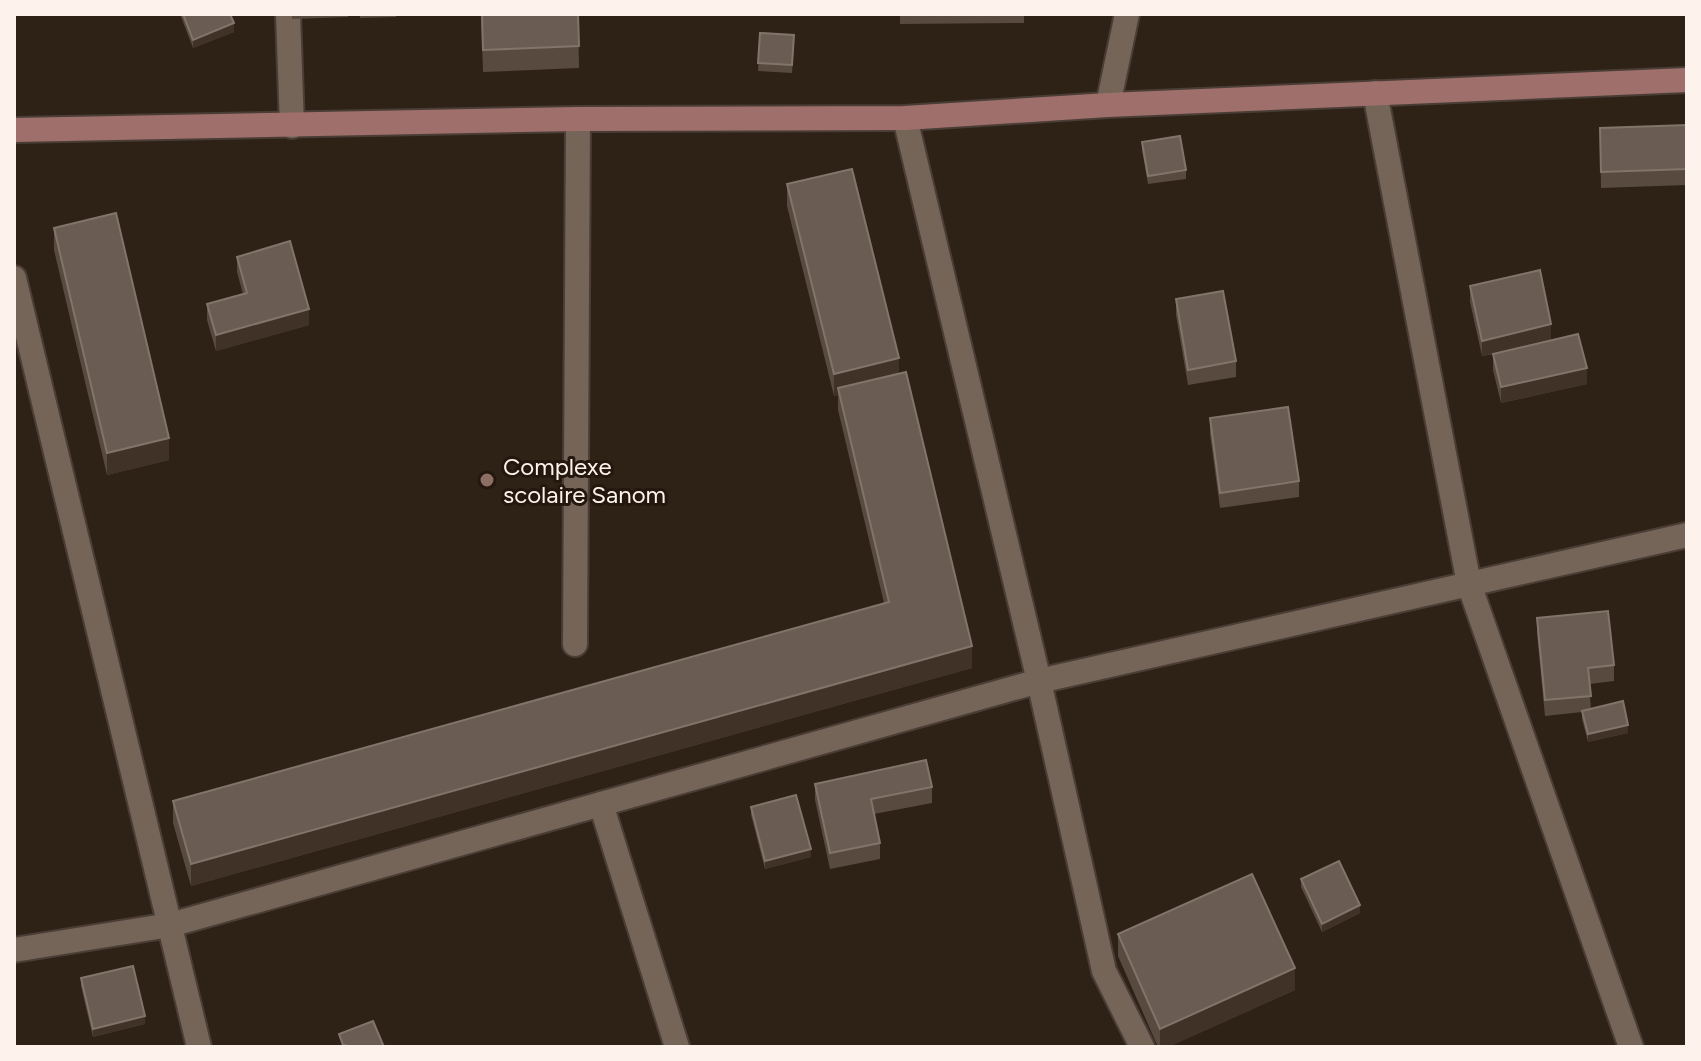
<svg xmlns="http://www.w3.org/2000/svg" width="1701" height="1061" viewBox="0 0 1701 1061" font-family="Figtree,sans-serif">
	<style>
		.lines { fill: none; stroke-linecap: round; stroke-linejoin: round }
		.lane-casing { stroke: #493d36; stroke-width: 28 }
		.street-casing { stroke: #493d36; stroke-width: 28 }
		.secondary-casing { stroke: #493d36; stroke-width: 28 }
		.lane { stroke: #756458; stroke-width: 24 }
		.street { stroke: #756458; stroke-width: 24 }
		.secondary { stroke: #9e6f6b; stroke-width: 24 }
		.wall { fill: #584a3f }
		.shaded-wall { fill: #403227 }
		.building { fill: #6a5c52; stroke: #81746a; stroke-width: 2 }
		.education-dot { fill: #8d6e63; stroke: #24170d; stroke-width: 3 }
		.labels { text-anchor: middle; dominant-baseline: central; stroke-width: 6; stroke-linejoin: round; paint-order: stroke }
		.poi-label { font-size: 24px; fill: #fdf3ec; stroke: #24170d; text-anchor: start }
	</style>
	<rect width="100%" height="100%" fill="#2e2116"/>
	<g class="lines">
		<defs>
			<polyline id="lane" points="575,644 578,119"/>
			<g id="street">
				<polyline points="288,14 292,126"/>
				<polyline points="1375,93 1469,584 1631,1047"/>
				<polyline points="1108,105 1127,14"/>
				<polyline points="905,118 1039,681 1104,971 1142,1047"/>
				<polyline points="14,278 199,1047"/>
				<polyline points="601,804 677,1047"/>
				<polyline points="14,950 170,925 1039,681 1687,535"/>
			</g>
			<polyline id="secondary" points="14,130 578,119 905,118 1108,105 1687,80"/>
		</defs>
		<!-- lane casing -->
		<use href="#lane" class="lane-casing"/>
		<!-- street casing -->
		<use href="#street" class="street-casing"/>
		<!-- secondary casing -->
		<use href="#secondary" class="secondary-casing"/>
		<!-- lane -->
		<use href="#lane" class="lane"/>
		<!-- street -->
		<use href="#street" class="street"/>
		<!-- secondary -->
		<use href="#secondary" class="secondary"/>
	</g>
	<!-- wall -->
	<g class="wall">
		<polygon points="180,14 230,14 234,32 193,48"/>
		<polygon points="292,14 348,14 348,17 292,19"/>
		<polygon points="360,14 396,14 396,17 360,18"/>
		<polygon points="481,14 578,14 579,68 483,72"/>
		<polygon points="900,14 1024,14 1024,23 900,24"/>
		<polygon points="760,33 794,43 792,73 758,71"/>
		<polygon points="1687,125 1687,185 1601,188 1600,128"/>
		<polygon points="1142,142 1186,170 1186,179 1148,184 1142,150"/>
		<polygon points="787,184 899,373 972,668 191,886 173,823 173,801 884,603 838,410 838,395 834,396 787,206"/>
		<polygon points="54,228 169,460 107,475 54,250"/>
		<polygon points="237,257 309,325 216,351 207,320 207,304 243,294 237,272"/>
		<polygon points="1470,286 1551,340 1587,384 1501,403 1493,370 1493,354 1482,356 1470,302"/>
		<polygon points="1176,299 1236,361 1236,377 1188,385 1176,315"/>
		<polygon points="1210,418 1299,481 1299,497 1220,508 1210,434"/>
		<polygon points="1537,618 1614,665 1614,681 1589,684 1591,709 1628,733 1588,742 1582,719 1582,712 1545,716 1537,634"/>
		<polygon points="815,784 932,787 932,803 874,814 880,843 880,859 830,869 815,800"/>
		<polygon points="751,807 811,857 765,869 751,815"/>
		<polygon points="1301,879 1360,913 1322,932 1301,887"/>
		<polygon points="1118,934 1295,990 1168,1047 1158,1047 1118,956"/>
		<polygon points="81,978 145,1024 93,1037 81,986"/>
	</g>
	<!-- shaded-wall -->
	<g class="shaded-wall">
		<polygon points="234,23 234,32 193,48 193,40"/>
		<polygon points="309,309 309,325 216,351 216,335"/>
		<polygon points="1551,324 1551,340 1482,356 1482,341"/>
		<polygon points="899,358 899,380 838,388 838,395 834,396 834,374"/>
		<polygon points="1587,368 1587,384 1501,403 1501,387"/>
		<polygon points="169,438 169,460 107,475 107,453"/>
		<polygon points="972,646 972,668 191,886 191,864"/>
		<polygon points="1628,725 1628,733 1588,742 1588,734"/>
		<polygon points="811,849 811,857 765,869 765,861"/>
		<polygon points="1360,905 1360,913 1322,932 1322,924"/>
		<polygon points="1295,968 1295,990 1168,1047 1160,1047 1160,1029"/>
		<polygon points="145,1016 145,1024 93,1037 93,1029"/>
	</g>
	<!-- building -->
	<g class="building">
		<polygon points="183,14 230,14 234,23 193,40"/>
		<polygon points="482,14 578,14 579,46 483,50"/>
		<polygon points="760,33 794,35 792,65 758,63"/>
		<polygon points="1687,125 1687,169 1601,172 1600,128"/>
		<polygon points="1180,136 1186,170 1148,176 1142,142"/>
		<polygon points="852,169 899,358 834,374 787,184"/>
		<polygon points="116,213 169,438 107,453 54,228"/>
		<polygon points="290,241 309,309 216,335 207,304 247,293 237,257"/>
		<polygon points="1540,270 1551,324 1482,341 1470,286"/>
		<polygon points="1223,291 1236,361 1188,370 1176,299"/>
		<polygon points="1578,334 1587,368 1501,387 1493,354"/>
		<polygon points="906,372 972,646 191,864 173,801 889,602 838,388"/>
		<polygon points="1288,407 1299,481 1220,493 1210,418"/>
		<polygon points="1608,611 1614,665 1588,668 1591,696 1545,700 1537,618"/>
		<polygon points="1623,701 1628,725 1588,734 1582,711"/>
		<polygon points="926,760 932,787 871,799 880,843 830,853 815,784"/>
		<polygon points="796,795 811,849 765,861 751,807"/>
		<polygon points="1339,861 1360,905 1322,924 1301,879"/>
		<polygon points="1252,874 1295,968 1160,1029 1118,934"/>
		<polygon points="133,966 145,1016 93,1029 81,978"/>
		<polygon points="373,1021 384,1047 346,1047 345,1045 343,1045 339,1034"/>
	</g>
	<!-- markers -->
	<circle class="education-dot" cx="487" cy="480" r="8"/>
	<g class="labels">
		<!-- poi labels -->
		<g class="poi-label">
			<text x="503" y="466">Complexe<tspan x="503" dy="28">scolaire Sanom</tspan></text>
		</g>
	</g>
	<!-- border -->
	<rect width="1701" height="1061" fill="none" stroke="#fdf3ec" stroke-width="32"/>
</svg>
